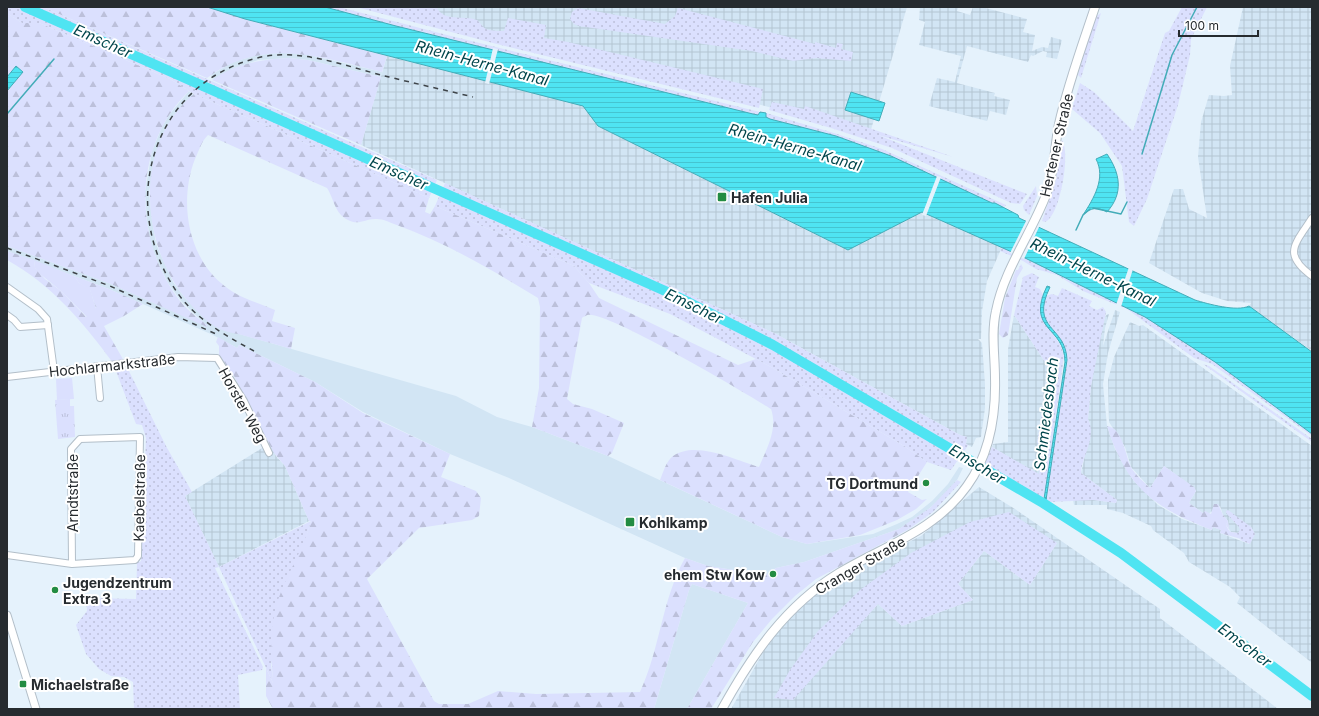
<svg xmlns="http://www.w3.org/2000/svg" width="1319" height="716" viewBox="0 0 1319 716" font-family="Inter,sans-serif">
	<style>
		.built { fill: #d2e5f4 }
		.industrial { fill: url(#industrial-grid); fill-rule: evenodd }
		.grass { fill: url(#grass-dots) }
		.forest { fill: url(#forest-firs) }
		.park { fill: url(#park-tufts) }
		.garden { fill: #dbe0fe }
		.water { fill: url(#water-rules); stroke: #43acb8 }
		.pier { fill: #e5f2fc }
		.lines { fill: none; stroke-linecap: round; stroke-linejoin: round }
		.stream { stroke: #43acb8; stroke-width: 1.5 }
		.river { stroke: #4fe4f2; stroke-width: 10 }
		.minor-casing { stroke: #b3bfc9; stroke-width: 8 }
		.tertiary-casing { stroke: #b3bfc9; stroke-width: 9 }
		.secondary-casing { stroke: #b3bfc9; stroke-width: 10 }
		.minor { stroke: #fff; stroke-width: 6 }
		.tertiary { stroke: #fff; stroke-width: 7 }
		.secondary { stroke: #fff; stroke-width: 8 }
		.rail { stroke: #3e4449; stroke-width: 1.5; stroke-dasharray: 5 5; stroke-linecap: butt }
		.poi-dot { fill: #238c42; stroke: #fff; stroke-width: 1.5 }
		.labels { text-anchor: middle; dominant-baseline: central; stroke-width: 4; stroke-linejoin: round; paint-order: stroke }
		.street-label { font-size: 14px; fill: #262b2f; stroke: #fff }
		.poi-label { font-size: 14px; font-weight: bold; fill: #262b2f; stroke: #fff; text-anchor: start }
		.water-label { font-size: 15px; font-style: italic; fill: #00454b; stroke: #fff }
	</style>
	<defs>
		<pattern id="industrial-grid" width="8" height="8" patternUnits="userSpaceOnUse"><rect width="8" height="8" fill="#d2e5f4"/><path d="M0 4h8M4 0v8" fill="none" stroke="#b4c5d2"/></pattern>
		<pattern id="grass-dots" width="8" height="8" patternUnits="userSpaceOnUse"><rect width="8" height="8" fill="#dbe0fe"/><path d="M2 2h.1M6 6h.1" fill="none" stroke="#bcc0da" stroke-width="1.8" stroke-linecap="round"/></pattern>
		<pattern id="forest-firs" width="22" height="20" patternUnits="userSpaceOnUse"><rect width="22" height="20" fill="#dbe0fe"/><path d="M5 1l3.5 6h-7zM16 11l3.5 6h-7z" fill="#bcc0da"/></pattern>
		<pattern id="park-tufts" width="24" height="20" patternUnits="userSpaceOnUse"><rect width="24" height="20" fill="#dbe0fe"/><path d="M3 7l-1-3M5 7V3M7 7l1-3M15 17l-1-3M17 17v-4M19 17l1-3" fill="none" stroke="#bcc0da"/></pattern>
		<pattern id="water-rules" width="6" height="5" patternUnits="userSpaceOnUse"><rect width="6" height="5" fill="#4fe4f2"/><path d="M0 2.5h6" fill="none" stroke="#45c4d0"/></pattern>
	</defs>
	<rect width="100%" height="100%" fill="#e5f2fc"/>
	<!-- built -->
	<g class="built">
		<polygon points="291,52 309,55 382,72 381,77 308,60 289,58 258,60 235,68 214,79 211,75 233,62 257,55"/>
		<polygon points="189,91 193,95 172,118 161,139 149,192 152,220 156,244 173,282 185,298 218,328 456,396 497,417 532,427 608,456 782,537 807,544 873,534 897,524 912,517 932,501 948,484 959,467 963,468 957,480 942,498 920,516 899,529 804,562 776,568 768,574 741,576 734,570 708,566 685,558 509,478 450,454 363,412 315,382 239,345 237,348 213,335 109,289 7,251 7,246 111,284 207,326 181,301 168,283 160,267 151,245 147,221 145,192 152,151 162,127 169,115"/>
		<polygon points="692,584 748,603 687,709 654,709 689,590"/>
	</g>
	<!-- industrial -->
	<g class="industrial">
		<polygon points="380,7 907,7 870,133"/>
		<polygon points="920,7 953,7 958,8 957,11 970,15 973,7 982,7 1027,19 1023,32 1035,35 1032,51 1042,47 1048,48 1051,37 1062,40 1057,59 1046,57 1047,52 1043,51 1033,56 1031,55 1028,62 967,46 957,83 995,93 994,96 1010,100 1006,115 990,111 987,121 929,106 937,78 955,82 961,56 919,45 925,22 919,20"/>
		<polygon points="1243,7 1312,7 1312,351 1249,306 1251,303 1227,301 1202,293 1149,263 1174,189 1183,189 1189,209 1207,218 1198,157 1201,122 1209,95 1224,96 1232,95 1230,66"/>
		<polygon points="387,56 584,106 598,126 848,250 922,212 1002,247 987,281 982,311 981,339 978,339 982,343 985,384 985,408 981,437 976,438 972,447 966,444 967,437 960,435 776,334 361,145"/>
		<polygon points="1115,310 1120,312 1108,353 1103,384 1107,426 1115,449 1124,466 1134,481 1158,505 1182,519 1212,530 1213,527 1221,530 1220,533 1249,544 1255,534 1251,527 1233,521 1240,527 1240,530 1239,533 1231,532 1229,529 1228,521 1223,515 1220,506 1208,514 1203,513 1189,503 1196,491 1193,487 1164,466 1150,488 1131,467 1125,447 1109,422 1108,380 1114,357 1130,322 1139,326 1143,325 1312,446 1312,663 1237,603 1240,597 1230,587 1189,562 1184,553 1153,530 1151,526 1123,513 1107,509 1107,505 1074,505 1073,500 1094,500 1116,503 1117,500 1081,473 1090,433 1090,424 1088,419 1091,386 1101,329 1106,315 1109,314 1105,328 1103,346"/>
		<polygon points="1014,315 1049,368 1038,443 1044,446 1039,475 992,447 993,444 1008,442 1008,349"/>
		<polygon points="270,443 276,456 285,466 309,521 219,567 185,496"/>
		<path d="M979,487L1015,509L1160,609V618L1278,709H731L774,633L807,601L847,572L921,536ZM1057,543L1030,585L984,551L958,584L973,600L902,626L878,604L852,632L911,553Z"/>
	</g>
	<!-- grass -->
	<g class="grass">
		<polygon points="7,7 43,7 437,180 429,198 194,94 170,79 39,23 22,23 7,13"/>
		<polygon points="325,7 339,7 447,35 760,112 758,115 753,115 396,26"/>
		<path d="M356,7H437C442,22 464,15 477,20C480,22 482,27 486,29C491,31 499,31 504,31L508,18L546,25L544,38L568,42L763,89L759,108L493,43Z"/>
		<polygon points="1182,7 1207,7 1191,39 1190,55 1178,105 1147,199 1134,226 1129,222 1122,166 1100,133 1072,109 1080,83 1094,92 1133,131 1165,33 1169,31"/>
		<polygon points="578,8 665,24 675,16 678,8 815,44 815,42 836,48 837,43 843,44 841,49 853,52 851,61 816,58 793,61 752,51 579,26 574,24 570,19 572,12"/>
		<polygon points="1101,13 1081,78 1078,75 1095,17"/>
		<polygon points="772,102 804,109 805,106 939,152 953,157 878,135 1027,194 1020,204 1011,203 892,148 831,128 769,110"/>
		<polygon points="766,113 834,133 882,149 1006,205 1004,207 995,203 992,204 891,156 836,136 770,119 766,117"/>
		<path d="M1062,140C1071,153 1060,217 1045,222L1042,221L1056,180Z"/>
		<polygon points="445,183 776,334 960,435 967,437 966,444 968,445 967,447 951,470 927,462 904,446 771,367 670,314 589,283 574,266 435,206"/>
		<polygon points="1036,186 1037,196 1029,215 1024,210 1023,206"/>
		<polygon points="1002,247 1145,317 1215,362 1267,399 1271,404 1312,434 1312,436 1212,364 1194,358 1127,309 1083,291 1057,275 1036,269 1023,261 1000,251"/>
		<path d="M1032,273L1039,277L1035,287L1040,289L1043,295C1031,322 1060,332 1064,356L1044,499L985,463L992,447L1039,474L1044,446L1037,443L1049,368L1014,315L1023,277Z"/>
		<path d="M1062,288L1092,301L1089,306L1097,310L1103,307L1106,312L1091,386L1088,419C1097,437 1082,456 1081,473L1117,500L1116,503L1094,500L1049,502L1046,500L1067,360C1065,333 1033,323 1045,296L1052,294L1058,296Z"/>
		<polygon points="1203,364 1209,366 1312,439 1312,442"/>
		<polygon points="128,369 166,446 192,492 185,496 219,567 311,521 305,541 296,562 271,665 274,685 219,567 215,568 263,667 262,670 238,675 240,709 134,709 133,682 124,677 111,676 99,669 86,654 76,625 87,611 86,598 136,599 137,563 141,561 146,438 142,425 136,424 116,371"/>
		<polygon points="957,480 961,482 933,512 909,529 906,524 930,508"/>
		<polygon points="1228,510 1251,527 1255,534 1250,544 1240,540 1241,539 1232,534 1226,525 1228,521 1229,529 1231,532 1238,533 1240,530 1239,527 1226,513 1226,511"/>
		<polygon points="1009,512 1057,543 1030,585 984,551 958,584 973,600 902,626 878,604 793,700 774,698 790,670 818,631 860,590 911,553 970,522"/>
	</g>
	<!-- forest -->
	<g class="forest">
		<path d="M43,7H207L245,19L387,56L382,72C319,57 265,36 207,78Z"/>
		<path d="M7,13L22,23H39L170,79L189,91C132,146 133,240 180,301C187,310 198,318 207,325V327L111,284L7,246Z"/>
		<path d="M289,58L308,60L381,77L361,145L212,80C234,64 262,59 289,58Z"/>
		<path d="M194,94L429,198L425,212L430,214L435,206L574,266L589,283L599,298L738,365L756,359L771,367L904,446L927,462L908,492L922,500L927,499L916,509L897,520L860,535L807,544L782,537L660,480C663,473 666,461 673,456C696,440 735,460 759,467C767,448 778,429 771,409C747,394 607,311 588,315C587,315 583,317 582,318L567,399L573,404L592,409L624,423L612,453L608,456L532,427L539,388L540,307L538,298C492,270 445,242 394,224C389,222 383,219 377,219C366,218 359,226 348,220C335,214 334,199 327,188L208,135C201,142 199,151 195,159C179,200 187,254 221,283C236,297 256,302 275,310L272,321L295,328L291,349C275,344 258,340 242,335C234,333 225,332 218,328C209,324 200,314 193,307C140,252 131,145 194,94Z"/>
		<path d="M7,251L34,260L35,268L45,279L61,291L86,317L96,308L90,290L79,283L74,276L109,289L143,304L124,316L104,326L124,361L113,363C84,323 51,284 7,260Z"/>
		<polygon points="1021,264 1023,268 1017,278 1008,335 1003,338 999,334 1005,298 1016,270 1018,270"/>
		<path d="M218,337L237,348L239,345L315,382L363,413L450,454L441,477L476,491L481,498L479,516L472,520L419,528L367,579L434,701L439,704H468L498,691L536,694L640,692C660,649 662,599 685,558L708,566L734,570L741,576L768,574L776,568L804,562L899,529L906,524L909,529L816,579L795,596L772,619L753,642L711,709H687L748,603L692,584L689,590L654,709H273L266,696V668L273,683C271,652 269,621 281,592C291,567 304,547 311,521H309L285,466L274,453L234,376L219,355V346L216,342Z"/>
		<path d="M1107,426C1123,428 1125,455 1131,467C1135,475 1144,482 1150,488L1164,466L1194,487L1196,491L1189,503L1203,513L1205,511L1211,514L1214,504H1218L1223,515L1228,521L1226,525C1229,533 1233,534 1241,535V539L1220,533L1221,530L1213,527L1212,530C1154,508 1126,487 1107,426Z"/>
	</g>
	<!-- park -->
	<polygon class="park" points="70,399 70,406 74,406 75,437 58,439 55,400"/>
	<!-- garden -->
	<g class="garden">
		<polygon points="34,260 74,276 79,283 90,289 96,309 87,317 61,291 39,273 35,268"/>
		<polygon points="72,378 74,399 57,400 56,379"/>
	</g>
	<!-- water -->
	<g class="water">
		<path d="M207,7H325L396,26L753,114L758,115L760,112L766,113V117L770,119L836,136L891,156L992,203H995L1018,215L1019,218L1195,300C1208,304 1237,312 1249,306L1312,352V434L1215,362L1145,317L1023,257L922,212L848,250L598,126L583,106L245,19Z"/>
		<polygon points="16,66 23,72 7,91 7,77"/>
		<polygon points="851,92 885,103 879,121 845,110"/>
		<path d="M1107,154C1120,173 1124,193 1107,212C1098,207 1091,207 1083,215C1094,198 1106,178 1096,159Z"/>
		<path d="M1047,286L1050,287C1029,330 1066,325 1067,360L1046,500L1044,499L1065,362C1065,326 1025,331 1047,286Z"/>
	</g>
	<!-- pier -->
	<g class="pier">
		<polygon points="493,48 498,49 489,84 485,83"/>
		<polygon points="937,176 941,177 926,216 922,215"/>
		<polygon points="1027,219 1040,225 1024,259 1010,253"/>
		<polygon points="1129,267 1133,269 1121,307 1116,305"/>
	</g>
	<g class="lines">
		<!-- stream -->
		<g class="stream">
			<polyline points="68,30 70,26"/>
			<polyline points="7,114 54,59"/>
			<polyline points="1142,154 1172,55 1197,7"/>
			<polyline points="1093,208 1121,214 1127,202"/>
			<polyline points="1076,230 1083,215 1090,209"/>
			<polyline points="1043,503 1046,498"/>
		</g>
		<!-- river -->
		<polyline class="river" points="25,7 672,294 773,345 1043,503 1121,553 1312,696"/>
		<defs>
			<g id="minor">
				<path d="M1312,218C1295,244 1282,254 1312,276"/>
				<polyline points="7,287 38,309 47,319 54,371"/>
				<polyline points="7,315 14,320 20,327 48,325"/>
				<polyline points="97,366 100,398"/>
				<polyline points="7,377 178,357 217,358 244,401 269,453"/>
				<polyline points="7,555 72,564 135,560 138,556 140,437 80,439 71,449 72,564"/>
			</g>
			<polyline id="tertiary" points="7,615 36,709"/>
			<path id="secondary" d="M722,709C752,655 785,606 839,573C884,546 935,531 967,486C990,454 996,417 995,378C995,356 991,333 996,311C1004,270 1031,234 1046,195C1055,172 1054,148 1059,124C1067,87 1083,43 1095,7"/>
		</defs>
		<!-- minor casing -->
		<use href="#minor" class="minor-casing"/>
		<!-- tertiary casing -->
		<use href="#tertiary" class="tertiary-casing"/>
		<!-- secondary casing -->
		<use href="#secondary" class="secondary-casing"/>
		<!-- minor -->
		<use href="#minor" class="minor"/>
		<!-- tertiary -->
		<use href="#tertiary" class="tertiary"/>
		<!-- secondary -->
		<use href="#secondary" class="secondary"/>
		<!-- rail -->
		<g class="rail">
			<polyline points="7,248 110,286 216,334"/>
			<path d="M254,351C228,337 201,322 182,299C116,213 147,86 257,58C300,47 347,67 389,77C417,84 445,90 473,97"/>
		</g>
	</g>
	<!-- markers -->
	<g class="poi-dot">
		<rect x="717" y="192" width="10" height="10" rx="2"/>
		<circle cx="926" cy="483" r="4"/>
		<rect x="625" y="517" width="10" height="10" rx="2"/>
		<circle cx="773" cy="574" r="4"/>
		<circle cx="55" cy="590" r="4"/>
		<rect x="19" y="680" width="8" height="8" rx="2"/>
	</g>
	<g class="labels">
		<!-- street labels -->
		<g class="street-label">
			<text transform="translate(1056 145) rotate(-77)">Hertener Straße</text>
			<text transform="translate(112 365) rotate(-6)">Hochlarmarkstraße</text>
			<text transform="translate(243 405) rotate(61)">Horster Weg</text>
			<text transform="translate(72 493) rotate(-90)">Arndtstraße</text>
			<text transform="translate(139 498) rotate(-89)">Kaebelstraße</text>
			<text transform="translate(860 565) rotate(-30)">Cranger Straße</text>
		</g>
		<!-- poi labels -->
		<g class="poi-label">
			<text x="731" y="197">Hafen Julia</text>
			<text x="918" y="483" text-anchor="end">TG Dortmund</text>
			<text x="639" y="522">Kohlkamp</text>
			<text x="765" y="574" text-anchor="end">ehem Stw Kow</text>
			<text x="63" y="582">Jugendzentrum<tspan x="63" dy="16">Extra 3</tspan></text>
			<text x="31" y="684">Michaelstraße</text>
		</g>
		<!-- water labels -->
		<g class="water-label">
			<text transform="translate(103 41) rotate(24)">Emscher</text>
			<text transform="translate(482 63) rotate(15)">Rhein-Herne-Kanal</text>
			<text transform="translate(795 147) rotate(16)">Rhein-Herne-Kanal</text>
			<text transform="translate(399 173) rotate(24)">Emscher</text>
			<text transform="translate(1093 272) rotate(26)">Rhein-Herne-Kanal</text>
			<text transform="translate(694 306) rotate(26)">Emscher</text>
			<text transform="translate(1046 414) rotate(-83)">Schmiedesbach</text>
			<text transform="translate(977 464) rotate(31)">Emscher</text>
			<text transform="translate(1245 645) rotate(37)">Emscher</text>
		</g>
	</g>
	<!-- border -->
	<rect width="1319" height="716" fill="none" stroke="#262b2f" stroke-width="16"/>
	<!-- scale -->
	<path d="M1179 30v6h79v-6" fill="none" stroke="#262b2f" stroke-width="2"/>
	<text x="1185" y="30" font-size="12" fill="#262b2f" stroke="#ffffff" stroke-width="3" paint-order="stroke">100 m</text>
</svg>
